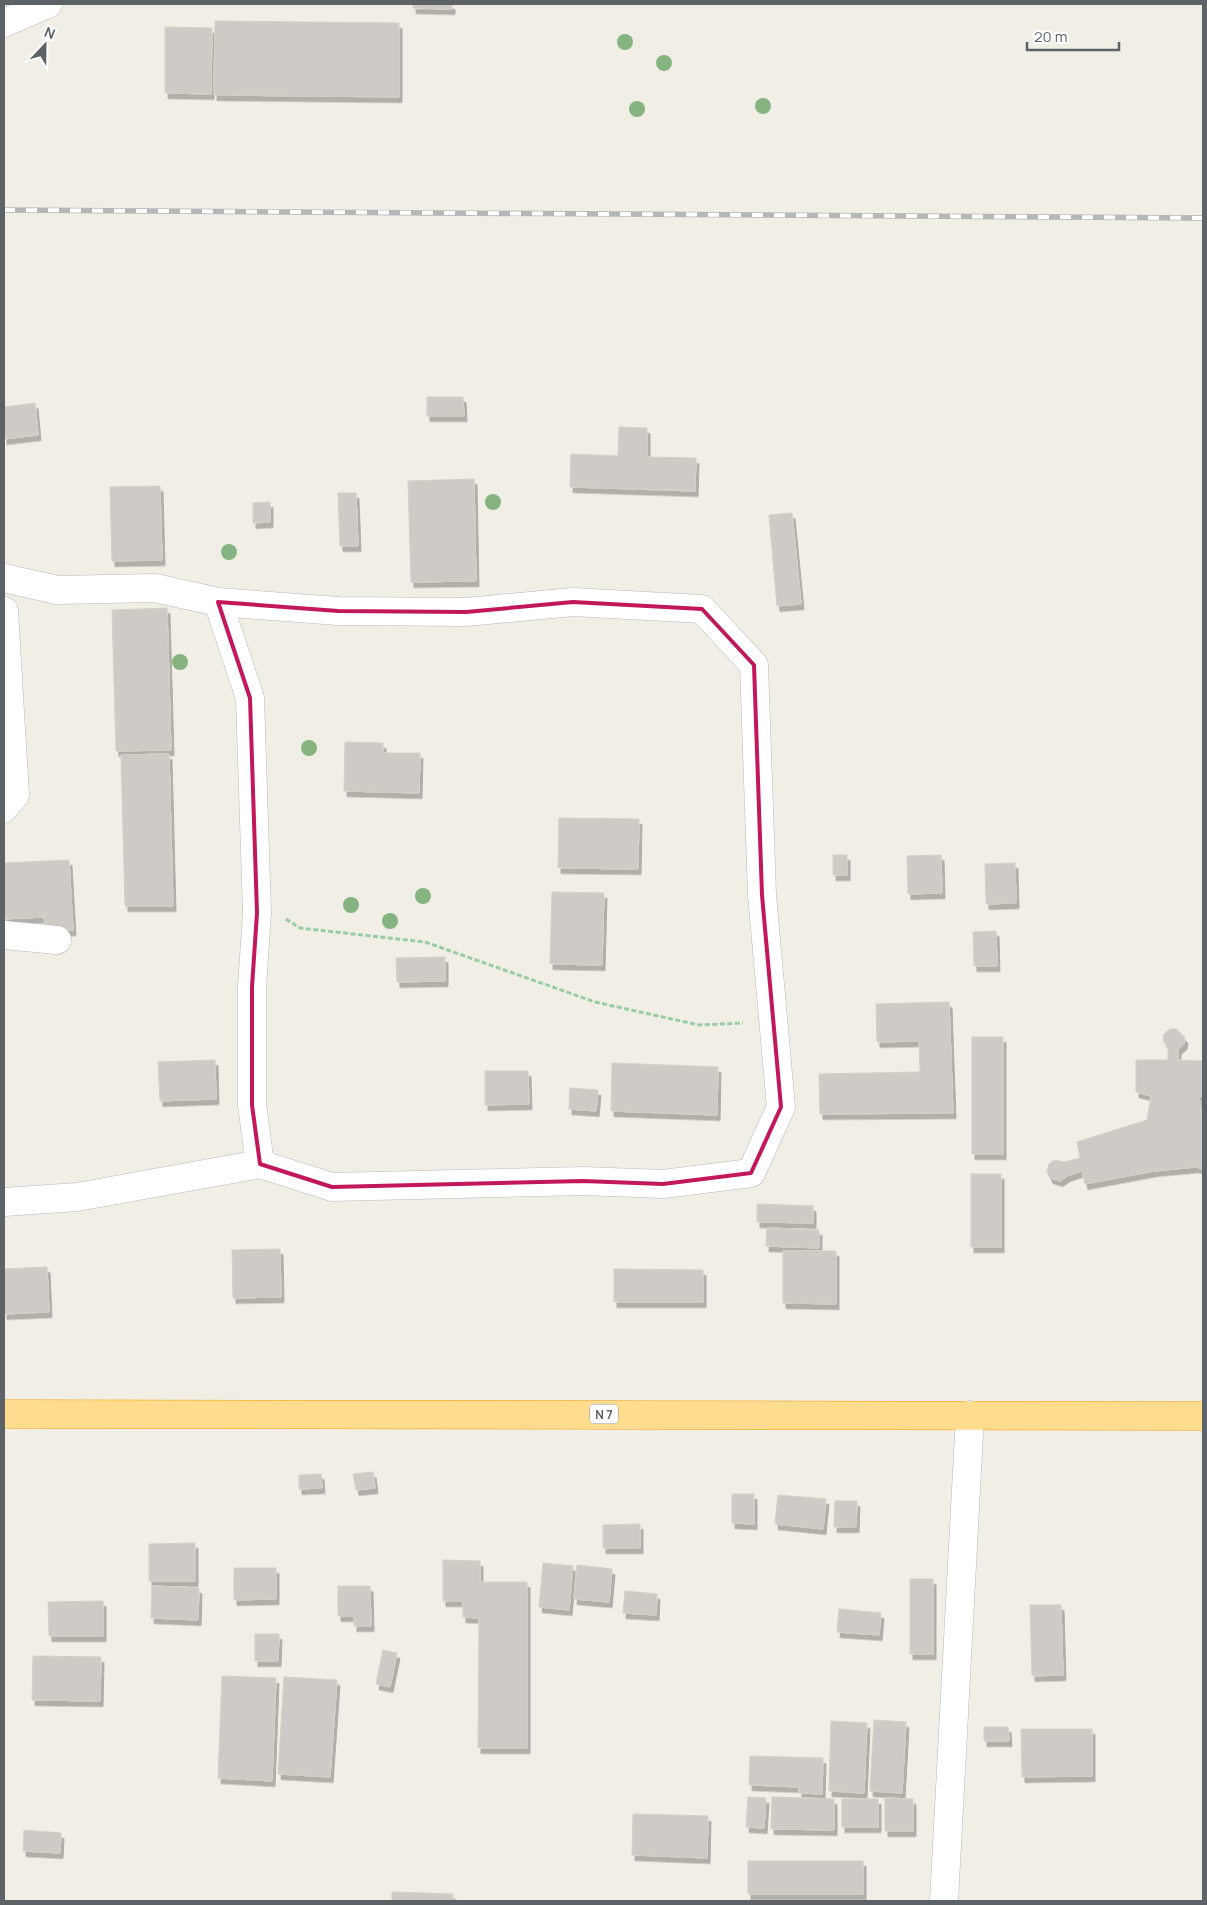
<svg xmlns="http://www.w3.org/2000/svg" width="1207" height="1905" viewBox="0 0 1207 1905" font-family="Manrope,sans-serif">
	<style>
		.building { fill: #cecac5; stroke: #d6cfc3; filter: url(#shadow) }
		.lines { fill: none; stroke-linecap: round; stroke-linejoin: round }
		.minor-casing { stroke: #b6b9bd; stroke-width: 29 }
		.highway-casing { stroke: #f69c00; stroke-width: 29 }
		.path { stroke: #99cca5; stroke-width: 3; stroke-dasharray: 5 2.5; stroke-linecap: butt }
		.minor { stroke: #fff; stroke-width: 28 }
		.highway { stroke: #ffdc8e; stroke-width: 28 }
		.rail-casing { stroke: #b5b6b7; stroke-width: 5.5 }
		.rail { stroke: #fff; stroke-width: 4; stroke-dasharray: 11; stroke-linecap: butt }
		.tree { fill: #86b481 }
		.marked { fill: none; stroke: #c2185b; stroke-width: 4; stroke-linejoin: round }
		.labels { text-anchor: middle; dominant-baseline: central; stroke-width: 5; stroke-linejoin: round; paint-order: stroke }
		.shield { fill: #fff; stroke: #8e9195; stroke-width: 1 }
		.shield-label { font-size: 12px; font-weight: bold; fill: #5d6267 }
	</style>
	<defs>
		<filter id="shadow"><feDropShadow dx="3" dy="5.5" stdDeviation="0" flood-color="#0004"/></filter>
	</defs>
	<rect width="100%" height="100%" fill="#f1eee6"/>
	<!-- building -->
	<g class="building">
		<polygon points="413,4 452,4 452,9 413,8"/>
		<polygon points="215,21 399,23 399,97 214,95"/>
		<polygon points="165,27 212,28 211,94 165,93"/>
		<polygon points="427,397 463,397 464,416 427,416"/>
		<polygon points="35,403 38,435 4,439 4,407"/>
		<polygon points="619,427 647,428 647,457 696,458 695,491 570,487 571,454 618,456"/>
		<polygon points="474,479 476,581 411,582 408,481"/>
		<polygon points="160,486 162,560 112,561 110,487"/>
		<polygon points="338,493 356,493 358,546 340,546"/>
		<polygon points="270,502 270,522 253,523 253,503"/>
		<polygon points="792,513 801,604 777,606 769,515"/>
		<polygon points="167,608 171,750 116,751 112,610"/>
		<polygon points="345,742 383,743 383,753 420,753 419,793 344,791"/>
		<polygon points="169,754 173,906 125,906 121,755"/>
		<polygon points="559,818 639,819 638,869 558,868"/>
		<rect x="833" y="855" width="14" height="20"/>
		<polygon points="941,855 942,893 908,894 907,856"/>
		<polygon points="69,860 73,930 45,931 44,911 44,917 4,919 4,863"/>
		<polygon points="1015,863 1016,903 986,904 985,864"/>
		<polygon points="552,892 604,893 602,965 550,964"/>
		<polygon points="996,931 997,966 974,966 973,932"/>
		<polygon points="445,957 445,981 397,982 396,958"/>
		<polygon points="949,1002 953,1113 820,1114 819,1074 920,1072 919,1041 877,1042 876,1004"/>
		<polygon points="1170,1029 1176,1029 1185,1038 1184,1044 1178,1049 1178,1060 1203,1061 1203,1096 1199,1097 1203,1122 1203,1169 1196,1167 1154,1171 1085,1184 1082,1171 1067,1176 1060,1181 1050,1178 1047,1171 1049,1164 1054,1160 1064,1162 1080,1158 1077,1142 1147,1120 1151,1096 1136,1092 1136,1060 1168,1060 1168,1048 1163,1040 1164,1034"/>
		<rect x="972" y="1037" width="31" height="117"/>
		<polygon points="215,1060 216,1099 160,1101 158,1062"/>
		<polygon points="612,1063 718,1067 717,1115 611,1111"/>
		<polygon points="485,1071 528,1071 529,1104 485,1105"/>
		<polygon points="570,1088 598,1090 596,1111 569,1109"/>
		<rect x="971" y="1174" width="30" height="73"/>
		<polygon points="757,1204 813,1206 813,1223 757,1222"/>
		<polygon points="767,1228 819,1230 819,1248 766,1246"/>
		<polygon points="280,1249 281,1297 233,1298 232,1250"/>
		<polygon points="783,1251 836,1251 836,1304 783,1303"/>
		<polygon points="47,1267 49,1312 4,1314 4,1269"/>
		<polygon points="614,1269 703,1270 703,1302 614,1302"/>
		<polygon points="373,1472 375,1488 356,1490 353,1474"/>
		<polygon points="321,1474 322,1488 299,1489 299,1475"/>
		<polygon points="732,1494 754,1494 754,1524 732,1523"/>
		<polygon points="778,1495 826,1499 823,1529 775,1524"/>
		<polygon points="835,1501 857,1501 856,1527 834,1527"/>
		<polygon points="640,1524 640,1548 603,1548 603,1525"/>
		<polygon points="195,1543 195,1581 149,1581 149,1544"/>
		<polygon points="443,1560 480,1561 480,1582 527,1582 527,1748 478,1748 479,1618 463,1617 463,1601 443,1601"/>
		<polygon points="543,1563 573,1566 569,1610 539,1607"/>
		<polygon points="577,1565 612,1569 609,1602 574,1599"/>
		<polygon points="234,1568 276,1568 276,1599 234,1600"/>
		<rect x="910" y="1579" width="23" height="75"/>
		<polygon points="152,1586 199,1588 198,1620 151,1618"/>
		<polygon points="338,1586 370,1586 371,1626 354,1626 354,1616 338,1616"/>
		<polygon points="625,1591 657,1594 656,1615 623,1613"/>
		<polygon points="103,1601 103,1636 49,1636 48,1602"/>
		<polygon points="1030,1605 1061,1605 1063,1675 1032,1676"/>
		<polygon points="839,1609 881,1613 879,1635 837,1632"/>
		<polygon points="255,1634 279,1634 278,1661 255,1661"/>
		<polygon points="383,1650 397,1653 390,1687 376,1684"/>
		<polygon points="33,1656 101,1657 100,1701 32,1700"/>
		<polygon points="222,1676 276,1678 272,1781 218,1778"/>
		<polygon points="284,1677 337,1680 330,1777 278,1774"/>
		<polygon points="874,1720 906,1722 902,1793 870,1791"/>
		<polygon points="831,1721 867,1723 864,1793 829,1791"/>
		<polygon points="984,1727 1008,1727 1009,1741 984,1741"/>
		<polygon points="1021,1729 1092,1729 1092,1776 1022,1777"/>
		<polygon points="750,1756 823,1758 822,1794 799,1793 799,1787 749,1785"/>
		<polygon points="748,1797 766,1798 764,1828 746,1827"/>
		<polygon points="772,1797 834,1799 834,1830 771,1829"/>
		<polygon points="885,1798 913,1799 913,1831 885,1831"/>
		<rect x="842" y="1799" width="36" height="28"/>
		<polygon points="633,1814 708,1816 707,1858 632,1855"/>
		<polygon points="24,1830 61,1833 60,1853 23,1851"/>
		<rect x="748" y="1861" width="115" height="33"/>
		<polygon points="392,1892 453,1894 452,1901 392,1901"/>
	</g>
	<g class="lines">
		<defs>
			<g id="minor">
				<polyline points="4,23 48,4"/>
				<polyline points="4,578 57,590 155,588 218,602 338,611 466,612 573,602 702,609 754,665 762,895 781,1107 751,1173 663,1184 583,1181 332,1187 260,1164 252,1105 252,987 257,913 250,698 218,602"/>
				<polyline points="4,611 15,795 4,808"/>
				<polyline points="4,935 57,940"/>
				<polyline points="4,1202 77,1197 260,1164"/>
				<polyline points="944,1901 970,1415"/>
			</g>
			<polyline id="highway" points="4,1414 1203,1416"/>
		</defs>
		<!-- minor casing -->
		<use href="#minor" class="minor-casing"/>
		<!-- highway casing -->
		<use href="#highway" class="highway-casing"/>
		<!-- path -->
		<polyline class="path" points="286,919 300,928 425,942 595,1002 699,1025 743,1023"/>
		<!-- minor -->
		<use href="#minor" class="minor"/>
		<!-- highway -->
		<use href="#highway" class="highway"/>
		<defs>
			<polyline id="rail" points="4,210 1203,218"/>
		</defs>
		<!-- rail casing -->
		<use href="#rail" class="rail-casing"/>
		<!-- rail -->
		<use href="#rail" class="rail"/>
	</g>
	<!-- trees -->
	<g class="tree">
		<circle cx="625" cy="42" r="8"/>
		<circle cx="664" cy="63" r="8"/>
		<circle cx="763" cy="106" r="8"/>
		<circle cx="637" cy="109" r="8"/>
		<circle cx="493" cy="502" r="8"/>
		<circle cx="229" cy="552" r="8"/>
		<circle cx="180" cy="662" r="8"/>
		<circle cx="309" cy="748" r="8"/>
		<circle cx="423" cy="896" r="8"/>
		<circle cx="351" cy="905" r="8"/>
		<circle cx="390" cy="921" r="8"/>
	</g>
	<!-- marked area -->
	<path class="marked" d="M218,602L338,611L466,612L573,602L702,609L754,665L762,895L781,1107L751,1173L663,1184L583,1181L332,1187L260,1164L252,1105V987L257,913L250,698Z"/>
	<g class="labels">
		<!-- shield labels -->
		<rect class="shield" x="590" y="1404.5" width="28" height="19" rx="4"/>
		<g class="shield-label">
			<text x="604" y="1414">N 7</text>
		</g>
	</g>
	<!-- border -->
	<rect width="1207" height="1905" fill="none" stroke="#5d6267" stroke-width="10"/>
	<!-- north arrow -->
	<g transform="translate(45 45) rotate(22)" stroke="#ffffff" stroke-width="4" paint-order="stroke">
	<path d="M0-4L9 19L0 12L-9 19Z" fill="#5d6267"/>
	<text y="-8" font-size="14" font-weight="bold" text-anchor="middle" fill="#5d6267">N</text>
	</g>
	<!-- scale -->
	<path d="M1027 42v8h92v-8" fill="none" stroke="#5d6267" stroke-width="2.5"/>
	<text x="1034" y="42" font-size="15" fill="#5d6267" stroke="#ffffff" stroke-width="4" paint-order="stroke">20 m</text>
</svg>
